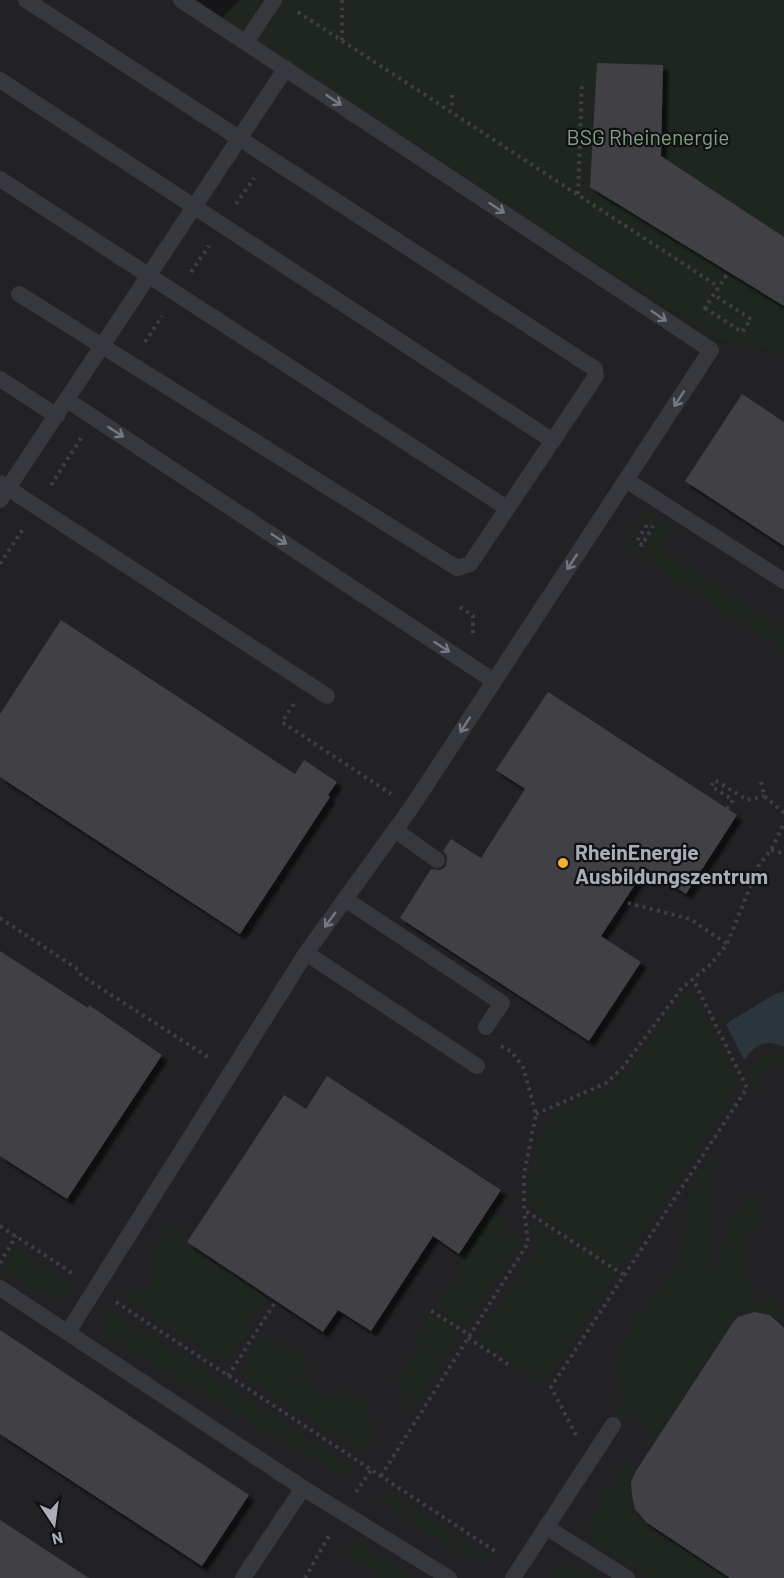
<svg xmlns="http://www.w3.org/2000/svg" width="784" height="1578" viewBox="0 0 784 1578" font-family="Barlow,sans-serif">
	<style>
		.built { fill: #222225 }
		.green { fill: #1e261f }
		.water { fill: #2c353c }
		.building { fill: #404145; filter: url(#shadow) }
		.lines { fill: none; stroke-linecap: round; stroke-linejoin: round }
		.path { stroke: #3d3f44; stroke-width: 4; stroke-dasharray: 3 4.5; stroke-linecap: butt }
		.lane { stroke: #37383d; stroke-width: 16 }
		.oneway { stroke: #757881 }
		.poi-dot { fill: #f2b134; stroke: #111113; stroke-width: 2 }
		.labels { text-anchor: middle; dominant-baseline: central; stroke-width: 4.5; stroke-linejoin: round; paint-order: stroke }
		.park-label { font-size: 21px; fill: #7fa381; stroke: #111113 }
		.poi-label { font-size: 21px; font-weight: bold; fill: #a8adb8; stroke: #111113; text-anchor: start }
	</style>
	<defs>
		<filter id="shadow"><feDropShadow dx="5.5" dy="5.5" stdDeviation="1.5" flood-color="#0009"/></filter>
	</defs>
	<rect width="100%" height="100%" fill="#161618"/>
	<!-- built -->
	<polygon class="built" points="0,0 179,0 717,340 784,355 784,1578 0,1578"/>
	<!-- green -->
	<g class="green">
		<polygon points="240,0 784,0 784,355 717,340 267,56 213,26"/>
		<polygon points="647,510 657,517 651,527 643,523 630,543 643,551 662,519 675,528 660,550 784,631 784,650 623,545"/>
		<polygon points="688,991 702,1009 740,1084 620,1269 533,1211 525,1197 527,1184 544,1126 557,1108 608,1089 627,1071"/>
		<polygon points="764,1052 784,1059 784,1065 776,1060 765,1076 760,1073 758,1077 763,1081 755,1095 749,1070"/>
		<path d="M715,1152L709,1268L713,1269L724,1238L753,1190L759,1217L749,1236L745,1262L756,1298L768,1301L777,1296L781,1317L776,1318C761,1307 747,1308 733,1320L652,1444L648,1441V1432L635,1414L636,1404L622,1423L613,1417L624,1398L618,1371L620,1349L633,1323L660,1292L677,1264L686,1236L688,1192Z"/>
		<polygon points="489,1210 504,1222 511,1237 515,1239 523,1235 523,1239 465,1327 434,1308 461,1267 459,1255"/>
		<polygon points="532,1220 616,1274 544,1383 477,1339 535,1251"/>
		<polygon points="170,1225 186,1236 183,1242 266,1297 249,1322 251,1328 228,1361 221,1361 123,1296 129,1287 141,1295 163,1262 153,1255 153,1250"/>
		<path d="M16,1248L74,1287C55,1314 21,1280 2,1268Z"/>
		<polygon points="106,1307 352,1468 343,1475 338,1473 111,1340 101,1320"/>
		<polygon points="429,1315 460,1333 414,1409 405,1411 398,1380 418,1349 416,1336"/>
		<polygon points="268,1337 303,1358 307,1367 300,1379 333,1400 340,1389 366,1405 373,1437 362,1453 244,1376 242,1370 261,1339"/>
		<path d="M626,1463L635,1469C616,1509 646,1526 675,1545C693,1556 710,1567 727,1578H651L590,1540L588,1524Z"/>
		<path d="M389,1492L491,1560C466,1565 405,1516 382,1501Z"/>
		<polygon points="354,1540 412,1578 384,1578 346,1553"/>
		<polygon points="568,1566 583,1567 597,1578 551,1578 555,1572"/>
	</g>
	<!-- water -->
	<path class="water" d="M784,991V1047C764,1039 757,1043 744,1060L726,1024L773,995Z"/>
	<!-- building -->
	<g class="building">
		<polygon points="597,63 663,65 661,156 784,237 784,306 590,187"/>
		<polygon points="742,394 784,422 784,546 685,481"/>
		<polygon points="61,620 295,774 304,760 337,782 328,795 330,797 240,934 0,777 0,714"/>
		<polygon points="548,692 737,815 686,894 646,868 601,936 641,962 589,1041 400,918 431,869 441,870 446,866 447,856 443,851 451,839 481,858 525,789 496,770"/>
		<polygon points="0,951 88,1008 89,1005 162,1055 67,1199 0,1156"/>
		<polygon points="327,1076 501,1190 459,1254 433,1236 371,1331 338,1310 323,1332 187,1242 284,1095 306,1109"/>
		<polygon points="754,1312 770,1315 784,1328 784,1578 730,1578 646,1522 635,1509 632,1495 631,1482 636,1471 732,1324 738,1317"/>
		<polygon points="0,1330 249,1495 202,1566 0,1434"/>
		<polygon points="0,1520 89,1578 0,1578"/>
	</g>
	<g class="lines">
		<!-- path -->
		<g class="path">
			<polyline points="342,0 342,40"/>
			<polyline points="298,12 719,287"/>
			<polyline points="452,95 452,110"/>
			<polyline points="578,194 582,81"/>
			<polyline points="236,204 254,178"/>
			<polyline points="191,272 209,246"/>
			<polyline points="705,308 742,332 751,319 714,295"/>
			<polyline points="704,309 732,267"/>
			<polyline points="145,342 162,316"/>
			<polyline points="51,485 81,438"/>
			<polyline points="647,525 637,541 642,545 653,526"/>
			<polyline points="0,564 23,529"/>
			<polyline points="460,607 473,616 473,635"/>
			<polyline points="294,704 282,722 391,794"/>
			<polyline points="761,782 764,796 784,813"/>
			<polyline points="727,809 733,800 711,786 715,780 747,800 764,796"/>
			<polyline points="771,850 784,854"/>
			<polyline points="628,903 690,919 727,944"/>
			<polyline points="0,918 76,968 82,976 211,1059"/>
			<polyline points="501,1046 512,1052 523,1067 536,1114 524,1174 524,1210 624,1275"/>
			<polyline points="536,1114 606,1083 623,1067 682,988 711,964 727,944 759,865 771,850 784,823"/>
			<polyline points="0,1226 75,1275"/>
			<polyline points="0,1263 16,1236"/>
			<polyline points="116,1302 498,1553"/>
			<polyline points="431,1311 470,1335"/>
			<polyline points="468,1338 511,1366"/>
			<polyline points="228,1376 276,1301"/>
			<polyline points="576,1435 551,1387 747,1088 693,979"/>
			<polyline points="381,1476 528,1243 524,1211"/>
			<polyline points="356,1492 371,1470"/>
			<polyline points="305,1578 330,1534"/>
		</g>
		<!-- lane -->
		<g class="lane">
			<polyline points="246,42 274,0"/>
			<polyline points="0,80 553,441"/>
			<polyline points="0,179 507,508"/>
			<polyline points="19,294 457,568 470,564 596,376 595,369 26,0"/>
			<polyline points="0,379 57,416"/>
			<polyline points="67,400 494,681"/>
			<polyline points="626,480 784,581"/>
			<polyline points="0,483 327,696"/>
			<polyline points="0,500 286,68"/>
			<polyline points="395,830 437,860"/>
			<polyline points="345,899 502,1003 486,1027"/>
			<polyline points="306,953 477,1066"/>
			<polyline points="0,1288 303,1488 449,1578"/>
			<polyline points="68,1332 306,953 411,808 711,350 181,0"/>
			<polyline points="546,1527 627,1578"/>
			<polyline points="243,1578 303,1488"/>
			<polyline points="513,1578 613,1425"/>
		</g>
	</g>
	<!-- one-way arrows -->
	<defs><path id="oneway-shaft" d="M-6 0H5M1.5-3L5.5 0L1.5 3" fill="none" stroke-width="1.6" stroke-linecap="round" stroke-linejoin="round" transform="scale(1.5)"/></defs>
	<g class="oneway">
		<use href="#oneway-shaft" transform="translate(334 100) rotate(34)"/>
		<use href="#oneway-shaft" transform="translate(497 208) rotate(34)"/>
		<use href="#oneway-shaft" transform="translate(659 316) rotate(34)"/>
		<use href="#oneway-shaft" transform="translate(679 399) rotate(123)"/>
		<use href="#oneway-shaft" transform="translate(116 432) rotate(33)"/>
		<use href="#oneway-shaft" transform="translate(279 539) rotate(33)"/>
		<use href="#oneway-shaft" transform="translate(572 562) rotate(123)"/>
		<use href="#oneway-shaft" transform="translate(442 647) rotate(33)"/>
		<use href="#oneway-shaft" transform="translate(465 725) rotate(123)"/>
		<use href="#oneway-shaft" transform="translate(330 920) rotate(126)"/>
	</g>
	<!-- markers -->
	<circle class="poi-dot" cx="563" cy="863" r="6"/>
	<g class="labels">
		<!-- park labels -->
		<g class="park-label">
			<text x="648" y="136">BSG Rheinenergie</text>
		</g>
		<!-- poi labels -->
		<g class="poi-label">
			<text x="575" y="851">RheinEnergie<tspan x="575" dy="24">Ausbildungszentrum</tspan></text>
		</g>
	</g>
	<!-- north arrow -->
	<g transform="translate(54 1524) rotate(167)" stroke="#111113" stroke-width="4.5" paint-order="stroke">
	<path d="M0-4.5L10 22L0 15L-10 22Z" fill="#a8adb8"/>
	<text y="-9" font-size="16" font-weight="bold" text-anchor="middle" fill="#a8adb8">N</text>
	</g>
</svg>
